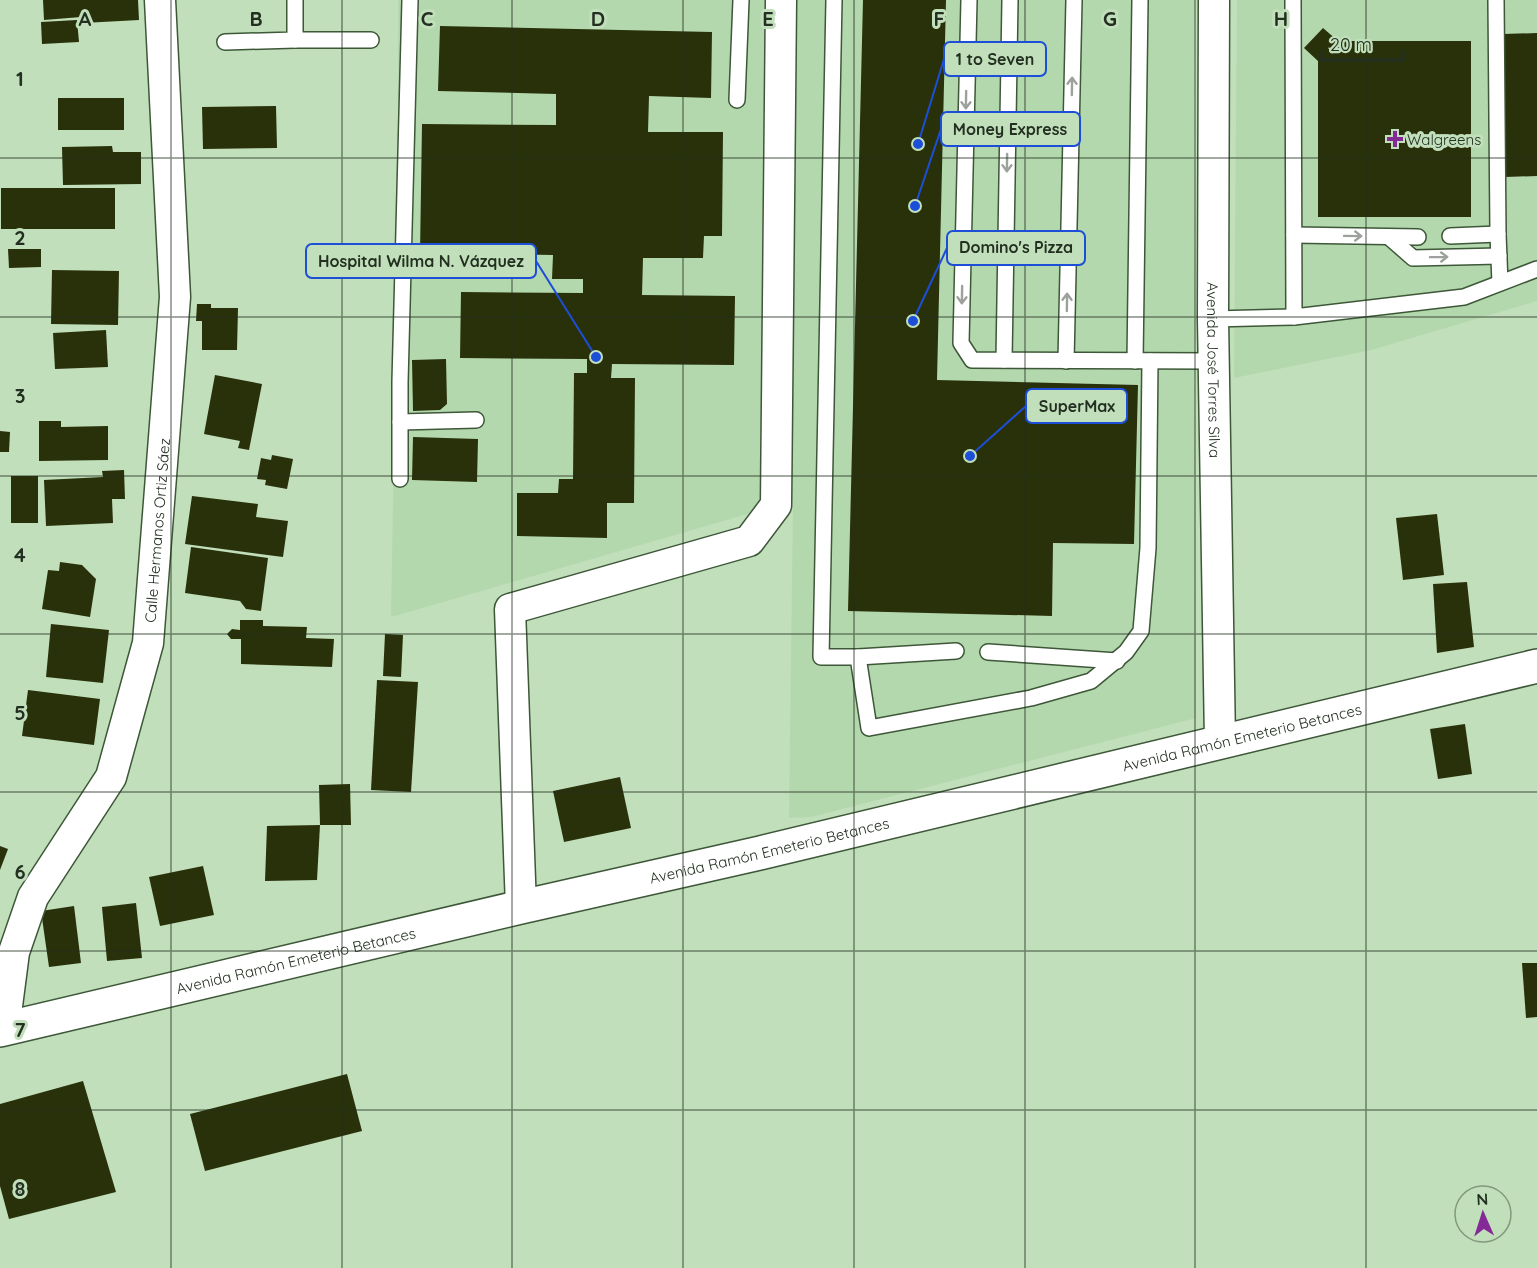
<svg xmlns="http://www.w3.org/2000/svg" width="1537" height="1268" viewBox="0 0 1537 1268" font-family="Quicksand,sans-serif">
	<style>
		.built { fill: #b4d8ad }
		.building { fill: #29310a }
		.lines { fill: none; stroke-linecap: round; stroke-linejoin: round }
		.lane-casing { stroke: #3d5738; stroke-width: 18 }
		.street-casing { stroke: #3d5738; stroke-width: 33 }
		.secondary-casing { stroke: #3d5738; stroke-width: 36 }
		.lane { stroke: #fff; stroke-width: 15 }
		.street { stroke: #fff; stroke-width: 30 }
		.secondary { stroke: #fff; stroke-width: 33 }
		.oneway { stroke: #9ca19b }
		.grid { fill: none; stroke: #232f21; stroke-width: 1.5; stroke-opacity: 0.55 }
		.poi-dot { fill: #842a97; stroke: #c1dfba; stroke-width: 2 }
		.labels { text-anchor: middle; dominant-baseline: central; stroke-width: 6; stroke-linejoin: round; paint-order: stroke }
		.poi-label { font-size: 15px; fill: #232f21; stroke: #c1dfba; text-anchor: start }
		.street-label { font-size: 15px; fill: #232f21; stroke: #c1dfba }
		.grid-label { font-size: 20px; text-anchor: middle; font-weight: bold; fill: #232f21; stroke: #c1dfba; stroke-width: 6; stroke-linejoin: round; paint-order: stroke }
		.leader { fill: none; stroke: #1d4ed8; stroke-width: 2 }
		.callout-dot { fill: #1d4ed8; stroke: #c1dfba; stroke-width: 2 }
		.callout { fill: #c1dfba; stroke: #1d4ed8; stroke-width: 2 }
		.callout-label { font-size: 16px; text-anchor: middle; font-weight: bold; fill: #232f21 }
	</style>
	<rect width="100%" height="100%" fill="#c1dfba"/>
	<!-- built -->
	<g class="built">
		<polygon points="398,0 1194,0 1196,718 811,817 789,818 793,501 391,617 398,213"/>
		<polygon points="1237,0 1537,0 1537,301 1371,350 1234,378"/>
	</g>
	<!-- building -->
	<g class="building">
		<polygon points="43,0 138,0 139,20 83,23 81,17 44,20"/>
		<polygon points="863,0 946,0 937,380 1138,385 1134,544 1053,543 1052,616 848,611"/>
		<polygon points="77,20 79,42 42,44 41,22"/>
		<polygon points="440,26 712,32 711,98 649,96 648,132 723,132 722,236 704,236 703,258 643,258 642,295 735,296 734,365 612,364 611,378 635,378 634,503 607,503 607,538 517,536 517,493 558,493 559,479 573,479 574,373 587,373 587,359 460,358 461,292 583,293 583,279 552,279 553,255 420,253 422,124 556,125 556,94 438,91"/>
		<polygon points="1323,28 1338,41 1471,41 1471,217 1318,217 1318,61 1304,48"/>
		<polygon points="1537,33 1537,176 1505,177 1503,34"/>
		<rect x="58" y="98" width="66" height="32"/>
		<polygon points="276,106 277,148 203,149 202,107"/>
		<polygon points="112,146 113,152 141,152 141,184 63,185 62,147"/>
		<rect x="1" y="188" width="114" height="41"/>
		<polygon points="8,249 41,249 41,267 9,268"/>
		<polygon points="52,270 119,271 118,325 51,324"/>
		<polygon points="197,304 211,304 211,308 238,308 237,350 202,350 202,321 196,321"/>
		<polygon points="106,330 108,367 55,369 53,333"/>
		<polygon points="446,359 447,404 440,410 413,411 412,360"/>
		<polygon points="215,375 262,384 249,450 238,448 240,441 204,434"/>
		<polygon points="39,421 61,421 61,427 108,426 108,460 39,461"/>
		<polygon points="0,431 10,432 9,452 0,452"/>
		<polygon points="413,437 478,439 477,482 412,480"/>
		<polygon points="272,455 293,459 287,489 265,485 266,480 257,479 261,458 271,460"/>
		<polygon points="124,470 125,499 112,499 113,523 46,526 44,480 103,477 102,471"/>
		<rect x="11" y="476" width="27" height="47"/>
		<polygon points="192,496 258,504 256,517 288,521 283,557 185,544"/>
		<polygon points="1437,514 1444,575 1403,580 1396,518"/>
		<polygon points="191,547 268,558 261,611 246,609 240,601 185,593"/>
		<polygon points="60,562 82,565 96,579 90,617 42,609 48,570 59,571"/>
		<polygon points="1467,582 1474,647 1437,653 1433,584"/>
		<polygon points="240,620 263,620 263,626 307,627 306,638 334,639 332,667 241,664 241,639 231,639 227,634 232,629 240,630"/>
		<polygon points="51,624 109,630 103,683 46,677"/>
		<polygon points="385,634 403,635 401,677 383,676"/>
		<polygon points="377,680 418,682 411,792 371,790"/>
		<polygon points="28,690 100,699 94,745 22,736"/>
		<polygon points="1465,724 1472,774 1438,779 1430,729"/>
		<polygon points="620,777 631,828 564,842 553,791"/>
		<polygon points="350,784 351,825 320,825 319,785"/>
		<polygon points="320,825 317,880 265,881 267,826"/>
		<polygon points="0,846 8,849 0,870"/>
		<polygon points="203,866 214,915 160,926 149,877"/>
		<polygon points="136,903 142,958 107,961 102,907"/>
		<polygon points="74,906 81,963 49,967 41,911"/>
		<polygon points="1522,963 1537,963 1537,1017 1526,1018"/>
		<polygon points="347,1074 362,1131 205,1171 190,1114"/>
		<polygon points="83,1081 116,1192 9,1219 0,1186 0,1104"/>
	</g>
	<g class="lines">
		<defs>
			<g id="lane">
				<polyline points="834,0 821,657 858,657 869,728 1031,698 1091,681 1126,652 1141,631 1148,548 1150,361"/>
				<polyline points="969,0 961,343 972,360 1213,361"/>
				<polyline points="1293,0 1294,317 1464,297 1537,269"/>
				<polyline points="1496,0 1498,234 1500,283"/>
				<polyline points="295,40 371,40"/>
				<polyline points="225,42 295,40 295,0"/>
				<polyline points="737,100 741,0"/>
				<polyline points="1294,235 1418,237"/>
				<polyline points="1450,236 1498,234"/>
				<polyline points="1389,237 1413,258 1499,256"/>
				<polyline points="1213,319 1294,317"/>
				<polyline points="1004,360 1010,0"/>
				<polyline points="1066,361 1074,0"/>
				<polyline points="1135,361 1140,0"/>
				<polyline points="400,422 476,420"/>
				<polyline points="400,479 400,382 410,0"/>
				<polyline points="988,652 1117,661"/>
				<polyline points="858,657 956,651"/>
			</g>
			<g id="street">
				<path id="s1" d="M1214,0L1213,319L1220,742"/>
				<polyline points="521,907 510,609 749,541 776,505 781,0"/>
				<path id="s2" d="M4,1029L14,952L33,897L111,777L148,643L175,297L160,0"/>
			</g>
			<g id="secondary">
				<path id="s3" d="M0,1030L521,907L760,853L1537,666"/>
			</g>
		</defs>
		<!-- lane casing -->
		<use href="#lane" class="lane-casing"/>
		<!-- street casing -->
		<use href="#street" class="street-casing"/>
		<!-- secondary casing -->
		<use href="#secondary" class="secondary-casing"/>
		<!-- lane -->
		<use href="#lane" class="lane"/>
		<!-- street -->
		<use href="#street" class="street"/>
		<!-- secondary -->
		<use href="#secondary" class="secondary"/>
	</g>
	<!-- one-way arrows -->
	<defs><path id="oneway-shaft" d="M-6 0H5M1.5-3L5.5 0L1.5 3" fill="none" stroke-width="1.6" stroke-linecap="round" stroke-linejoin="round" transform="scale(1.5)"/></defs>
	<g class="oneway">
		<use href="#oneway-shaft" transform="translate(1072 86) rotate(-89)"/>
		<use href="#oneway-shaft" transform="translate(966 100) rotate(91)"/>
		<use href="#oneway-shaft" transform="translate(1007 163) rotate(91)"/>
		<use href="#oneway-shaft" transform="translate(1353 236) rotate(1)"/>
		<use href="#oneway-shaft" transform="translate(1439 257) rotate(-1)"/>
		<use href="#oneway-shaft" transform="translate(962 295) rotate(91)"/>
		<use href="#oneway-shaft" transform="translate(1067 302) rotate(-89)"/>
	</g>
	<!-- grid -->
	<path class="grid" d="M171,0V1268M342,0V1268M512,0V1268M683,0V1268M854,0V1268M1025,0V1268M1195,0V1268M1366,0V1268M0,158H1537M0,317H1537M0,476H1537M0,634H1537M0,792H1537M0,951H1537M0,1110H1537"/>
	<!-- markers -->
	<path class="poi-dot" d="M1392 130h6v6h6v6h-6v6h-6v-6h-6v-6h6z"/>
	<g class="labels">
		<!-- poi labels -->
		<g class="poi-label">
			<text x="1407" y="139">Walgreens</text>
		</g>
		<!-- street labels -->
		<g class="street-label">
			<text stroke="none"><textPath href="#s1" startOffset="370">Avenida José Torres Silva</textPath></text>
			<text stroke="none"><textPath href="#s2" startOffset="531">Calle Hermanos Ortiz Sáez</textPath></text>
			<text stroke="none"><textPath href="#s3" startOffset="1276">Avenida Ramón Emeterio Betances</textPath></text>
			<text stroke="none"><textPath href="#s3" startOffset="790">Avenida Ramón Emeterio Betances</textPath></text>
			<text stroke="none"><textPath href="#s3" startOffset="304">Avenida Ramón Emeterio Betances</textPath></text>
		</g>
	</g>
	<g class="grid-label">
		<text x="85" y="26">A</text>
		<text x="256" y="26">B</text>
		<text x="427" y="26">C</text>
		<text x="598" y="26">D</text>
		<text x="768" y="26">E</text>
		<text x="939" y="26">F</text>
		<text x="1110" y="26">G</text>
		<text x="1281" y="26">H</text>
		<text x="20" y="86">1</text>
		<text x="20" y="245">2</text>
		<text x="20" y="403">3</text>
		<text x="20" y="562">4</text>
		<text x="20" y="720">5</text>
		<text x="20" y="879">6</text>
		<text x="20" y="1037">7</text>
		<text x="20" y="1196">8</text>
	</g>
	<!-- callouts -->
	<path class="leader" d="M918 144L944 59M915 206L941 129M913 321L947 248M596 357L536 261M970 456L1026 406"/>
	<g class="callout-dot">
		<circle cx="918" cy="144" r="6"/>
		<circle cx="915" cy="206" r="6"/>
		<circle cx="913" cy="321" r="6"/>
		<circle cx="596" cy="357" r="6"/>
		<circle cx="970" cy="456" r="6"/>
	</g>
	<g class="callout">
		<rect x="944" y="42" width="102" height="34" rx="6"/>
		<rect x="941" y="112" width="139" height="34" rx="6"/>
		<rect x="947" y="231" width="138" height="34" rx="6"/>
		<rect x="306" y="244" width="230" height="34" rx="6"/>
		<rect x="1026" y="389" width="101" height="34" rx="6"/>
	</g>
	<g class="callout-label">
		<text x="995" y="65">1 to Seven</text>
		<text x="1010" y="135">Money Express</text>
		<text x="1016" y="253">Domino's Pizza</text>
		<text x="421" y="267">Hospital Wilma N. Vázquez</text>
		<text x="1077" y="412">SuperMax</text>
	</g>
	<!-- north arrow -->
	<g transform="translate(1483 1214) rotate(357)"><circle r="28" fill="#c1dfba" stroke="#82997d" stroke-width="1.5"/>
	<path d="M0-4.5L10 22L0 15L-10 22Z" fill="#842a97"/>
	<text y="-9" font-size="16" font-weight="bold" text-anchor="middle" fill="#232f21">N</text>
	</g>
	<!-- scale -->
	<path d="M1321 51v9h82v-9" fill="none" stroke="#232f21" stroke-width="3"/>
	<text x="1330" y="51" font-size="18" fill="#232f21" stroke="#c1dfba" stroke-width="4.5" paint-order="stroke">20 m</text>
</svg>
